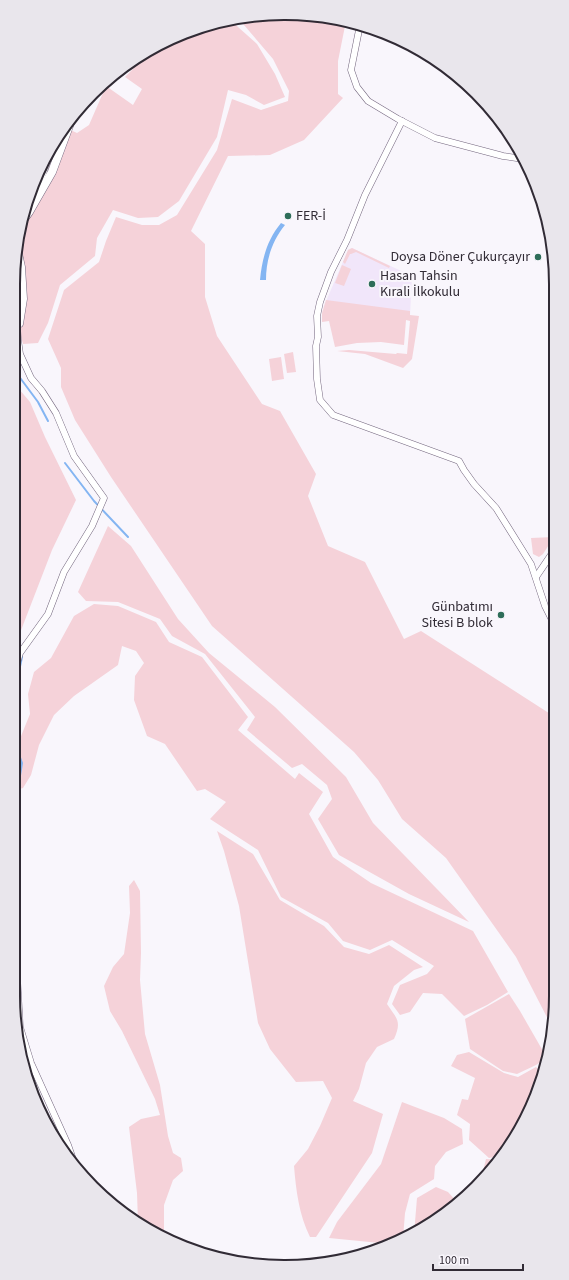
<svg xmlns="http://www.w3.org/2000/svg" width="569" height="1280" viewBox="0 0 569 1280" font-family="'Source Sans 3',sans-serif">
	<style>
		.built { fill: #f1e6fa }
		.green { fill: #f5d2d9 }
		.water { fill: #84b5f2 }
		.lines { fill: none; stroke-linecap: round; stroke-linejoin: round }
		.stream { stroke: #84b5f2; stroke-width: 2 }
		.tertiary-casing { stroke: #73667e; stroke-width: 7 }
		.primary-casing { stroke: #73667e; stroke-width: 9 }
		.tertiary { stroke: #fff; stroke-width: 6 }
		.primary { stroke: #fff; stroke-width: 8 }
		.poi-dot { fill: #2e6d59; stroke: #f9f6fc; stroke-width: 1.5 }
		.labels { text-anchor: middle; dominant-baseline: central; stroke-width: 4; stroke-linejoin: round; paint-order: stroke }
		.poi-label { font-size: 14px; fill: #312b35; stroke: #f9f6fc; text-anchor: start }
		.rim { fill: none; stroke: #312b35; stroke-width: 2 }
	</style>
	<rect width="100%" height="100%" fill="#f9f6fc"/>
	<!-- built -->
	<polygon class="built" points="352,248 412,276 410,315 324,306 348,250"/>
	<!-- green -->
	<g class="green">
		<polygon points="284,13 337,18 346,21 338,61 338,94 343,98 304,140 270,155 228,156 191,231 205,244 205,297 217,336 262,404 280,411 316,474 308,496 328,546 365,562 404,639 421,631 555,717 556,996 553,1029 516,957 446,858 402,819 378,780 354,752 212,626 111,477 75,420 61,387 61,368 48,339 64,290 99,262 106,241 116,217 142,225 159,225 177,215 217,150 232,99 261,110 288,101 289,91 273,59 238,18"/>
		<polygon points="229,19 257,44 275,74 285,97 264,105 246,95 228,90 217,137 179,201 158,217 138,218 113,210 97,238 95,256 60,285 48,323 38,343 23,344 21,337 18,231 34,181 59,134 64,127 77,133 89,125 106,86 133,105 142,89 125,77 133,69 139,56 180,34"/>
		<polygon points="352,248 390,266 389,268 356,252 351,254 350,254 345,264 343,262 348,250"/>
		<polygon points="342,265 351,269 344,286 335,283"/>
		<polygon points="326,300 410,311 410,315 419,316 412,359 403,368 365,354 337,351 349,350 396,354 397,353 407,354 410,321 406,320 404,345 381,342 357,343 335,347 329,321 322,322 322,313"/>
		<polygon points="293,352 296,372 287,373 284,354"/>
		<polygon points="281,357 284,379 272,381 269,359"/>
		<polygon points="13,382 30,402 45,437 76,500 52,550 13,651"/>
		<polygon points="108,526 131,546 178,619 209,653 275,707 346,777 373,823 469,922 409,894 339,855 318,819 332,799 327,785 302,764 292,768 247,730 255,717 205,654 172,636 160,619 118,602 86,601 78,592"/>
		<polygon points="554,537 543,554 539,557 533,554 531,538"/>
		<polygon points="94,604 118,606 156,622 169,642 202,657 248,717 238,730 295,779 299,773 323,792 309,814 333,857 371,883 473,931 508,992 487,1005 464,1016 442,994 423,993 410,1012 400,1015 392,1004 400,985 427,974 434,966 392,940 370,950 343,941 328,923 281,897 258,850 210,819 226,802 205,789 197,791 165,744 147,736 134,700 135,676 144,663 136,651 122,646 118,665 74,696 54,715 39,745 31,775 23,788 16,790 17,746 30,714 28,694 34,672 51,658 74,616"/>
		<path d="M217,831L253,854L280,900L324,926L344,947L369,954L389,945L423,967L414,970L394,986L387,1004C397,1019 402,1021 394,1039L377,1047L366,1063L359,1089L353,1101L383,1114L372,1153L316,1237H310C299,1215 296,1190 294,1166L308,1149L320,1126L332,1098L323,1081L296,1082L270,1049L258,1023L239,906L224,851Z"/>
		<polygon points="134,880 140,891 141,953 140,980 145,1034 160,1085 168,1136 173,1153 181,1158 183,1171 173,1180 164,1205 164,1234 163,1236 149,1231 138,1222 137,1193 129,1127 141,1119 160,1115 155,1099 122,1031 110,1011 104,986 113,967 124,954 130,913 129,886"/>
		<polygon points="509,994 520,1011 547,1058 536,1065 517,1074 503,1071 470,1049 465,1019"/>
		<polygon points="469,1052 504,1073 518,1077 536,1067 543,1075 535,1099 500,1156 489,1158 469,1140 470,1124 457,1115 462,1099 468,1100 475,1078 451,1066 457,1055"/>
		<polygon points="402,1102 444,1118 462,1129 463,1144 446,1152 435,1166 434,1179 410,1194 405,1213 403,1238 390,1244 329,1238 337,1222 381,1164"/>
		<polygon points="486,1159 498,1160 488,1175 479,1182 482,1174 488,1175 483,1171"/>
		<polygon points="436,1187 448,1192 456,1201 420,1231 414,1234 417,1198"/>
	</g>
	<!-- water -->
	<path class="water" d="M281,223L285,225C272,241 266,260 266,280H260C262,259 267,240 281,223Z"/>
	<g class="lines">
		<!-- stream -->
		<g class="stream">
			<polyline points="13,366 15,371 38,402 48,421"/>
			<polyline points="65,463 94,501 128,537"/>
			<polyline points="13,700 22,657"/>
			<polyline points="13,738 22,763 17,794"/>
			<polyline points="14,1000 15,1009"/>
			<polyline points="30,1088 34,1094 35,1100"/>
		</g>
		<defs>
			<g id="tertiary">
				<polyline points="360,25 351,70 357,87 368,101 398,119 435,138 503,156 523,159"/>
				<polyline points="402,121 365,195 347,240 331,272 320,302 317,316 318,337 316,346 317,379 320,400 333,415 459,461 464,470 474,484 496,508 531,564 545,606 555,626"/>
				<polyline points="550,235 554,311"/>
				<polyline points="17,244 22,267 24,299 20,324"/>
				<polyline points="536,577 555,549"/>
				<polyline points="13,677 20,653 48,614 64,572 92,526 104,498 74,456 56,413 42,391 31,378 20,354 18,340 14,272"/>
				<polyline points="13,900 16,884 13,836"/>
				<polyline points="13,958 17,975 20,1027 31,1063 68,1145 76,1168"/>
			</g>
			<g id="primary">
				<polyline points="28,198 41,176 54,142"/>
				<polyline points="21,223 29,212 52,172 72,118"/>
			</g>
		</defs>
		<!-- tertiary casing -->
		<use href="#tertiary" class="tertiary-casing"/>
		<!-- primary casing -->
		<use href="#primary" class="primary-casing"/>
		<!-- tertiary -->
		<use href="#tertiary" class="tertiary"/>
		<!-- primary -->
		<use href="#primary" class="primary"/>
	</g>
	<!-- markers -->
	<g class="poi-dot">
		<circle cx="288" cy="216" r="4"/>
		<circle cx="538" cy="257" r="4"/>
		<circle cx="372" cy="284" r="4"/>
		<circle cx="501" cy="615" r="4"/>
	</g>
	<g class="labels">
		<!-- poi labels -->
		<g class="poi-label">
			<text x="296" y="216">FER-İ</text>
			<text x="530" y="257" text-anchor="end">Doysa Döner Çukurçayır</text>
			<text x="380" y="276">Hasan Tahsin<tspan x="380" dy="16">Kırali İlkokulu</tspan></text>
			<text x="493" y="607" text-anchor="end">Günbatımı<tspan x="493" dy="16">Sitesi B blok</tspan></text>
		</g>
	</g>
	<!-- crop -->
	<path d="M0 0H569V1280H0ZM284 20H285A264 264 0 0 1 549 284V996A264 264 0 0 1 285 1260H284A264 264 0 0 1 20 996V284A264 264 0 0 1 284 20Z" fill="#e9e6ec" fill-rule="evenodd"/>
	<path class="rim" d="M284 20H285A264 264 0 0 1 549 284V996A264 264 0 0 1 285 1260H284A264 264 0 0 1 20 996V284A264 264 0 0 1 284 20Z"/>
	<!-- scale -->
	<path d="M433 1264v6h90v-6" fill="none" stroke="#312b35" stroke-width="2"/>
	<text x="439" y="1264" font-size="12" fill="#312b35" stroke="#f9f6fc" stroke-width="3" paint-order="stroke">100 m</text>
</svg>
